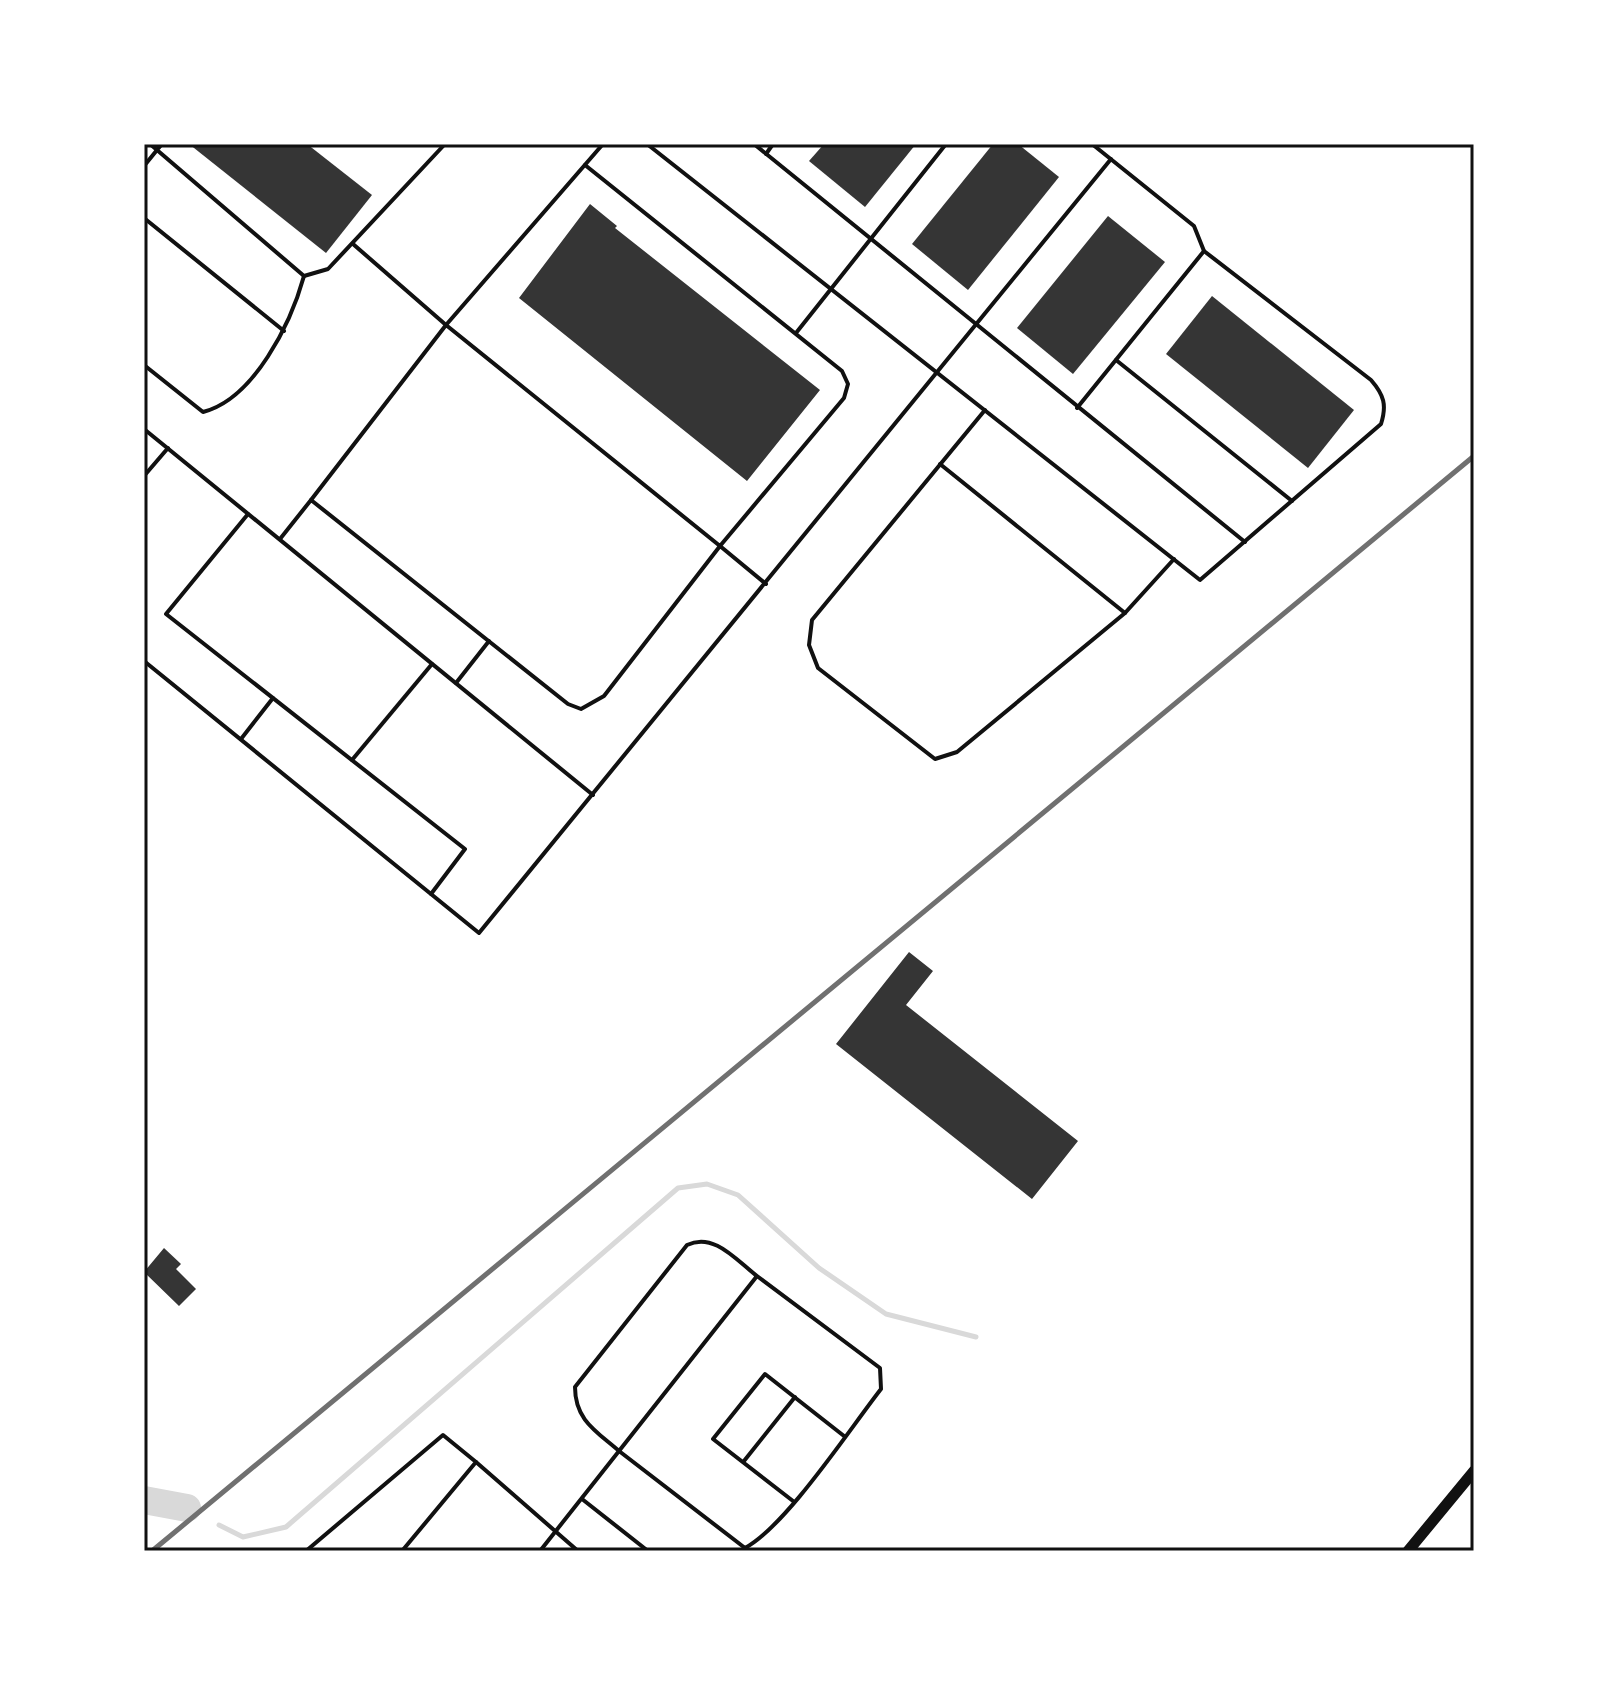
<svg xmlns="http://www.w3.org/2000/svg" width="1618" height="1695" viewBox="0 0 1618 1695" font-family="Mulish,sans-serif">
	<style>
		.lines { fill: none; stroke-linecap: round; stroke-linejoin: round }
		.stream { stroke: #d9d9d9; stroke-width: 5 }
		.river { stroke: #d9d9d9; stroke-width: 28 }
		.building { fill: #353535 }
		.service { stroke: #111; stroke-width: 4 }
		.tertiary { stroke: #111; stroke-width: 11 }
		.rail { stroke: #707070; stroke-width: 5 }
		.neatline { fill: none; stroke: #111; stroke-width: 3 }
	</style>
	<rect width="100%" height="100%" fill="#fff"/>
	<g class="lines">
		<!-- stream -->
		<polyline class="stream" points="219,1525 243,1537 286,1527 678,1188 707,1184 738,1195 819,1268 886,1314 976,1337"/>
		<!-- river -->
		<polyline class="river" points="144,1500 187,1508"/>
	</g>
	<!-- building -->
	<g class="building">
		<polygon points="189,144 307,144 372,195 326,253"/>
		<polygon points="824,144 916,144 865,207 809,161"/>
		<polygon points="993,144 1018,144 1059,177 968,290 912,244"/>
		<polygon points="590,204 617,226 615,228 820,390 747,481 519,298"/>
		<polygon points="1108,216 1165,262 1073,374 1017,328"/>
		<polygon points="1212,296 1354,410 1308,468 1166,354"/>
		<polygon points="909,952 933,971 906,1005 1078,1141 1032,1199 836,1044"/>
		<polygon points="164,1248 181,1264 176,1269 196,1289 179,1306 144,1272"/>
	</g>
	<g class="lines">
		<!-- service -->
		<g class="service">
			<polyline points="162,144 157,150 304,276 328,269 445,144"/>
			<path d="M647,144L1200,580L1381,424C1387,405 1384,395 1371,380L1204,251L1194,226L1092,144"/>
			<polyline points="754,144 1245,542"/>
			<polyline points="766,154 773,144"/>
			<polyline points="144,166 157,150 150,144"/>
			<polyline points="144,218 284,331"/>
			<polyline points="353,244 446,325 603,144"/>
			<polyline points="796,333 946,144"/>
			<polyline points="1116,360 1292,501"/>
			<path d="M144,365L203,412C254,399 291,323 304,276"/>
			<polyline points="1077,408 1204,251"/>
			<polyline points="985,410 812,620 809,645 818,668 935,759 957,752 1125,613 1174,559"/>
			<polyline points="144,429 593,795"/>
			<polyline points="940,464 1125,613"/>
			<polyline points="144,476 168,448"/>
			<polyline points="311,500 446,325 720,546 844,398 848,384 842,371 585,165"/>
			<polyline points="248,514 166,614 465,849 431,894"/>
			<polyline points="280,539 311,500 568,704 581,709 604,696 720,546 766,584"/>
			<polyline points="144,661 479,933 1111,159"/>
			<polyline points="456,683 489,641"/>
			<polyline points="241,739 273,698"/>
			<polyline points="352,760 432,664"/>
			<polyline points="744,1461 795,1397"/>
			<polyline points="476,1462 578,1551"/>
			<polyline points="582,1499 648,1551"/>
			<polyline points="793,1501 713,1439 765,1374 844,1436"/>
			<polyline points="306,1551 443,1435 476,1462 402,1551"/>
			<path d="M540,1551L619,1451L745,1548C786,1526 849,1430 881,1389L880,1368L757,1276L619,1451C596,1431 575,1420 575,1387L687,1245C714,1232 736,1260 757,1276"/>
		</g>
		<!-- tertiary -->
		<polyline class="tertiary" points="1408,1551 1474,1471"/>
		<!-- rail -->
		<polyline class="rail" points="152,1551 1474,456"/>
	</g>
	<!-- border -->
	<rect width="1618" height="1695" fill="none" stroke="#ffffff" stroke-width="292"/>
	<rect x="146" y="146" width="1326" height="1403" class="neatline"/>
</svg>
